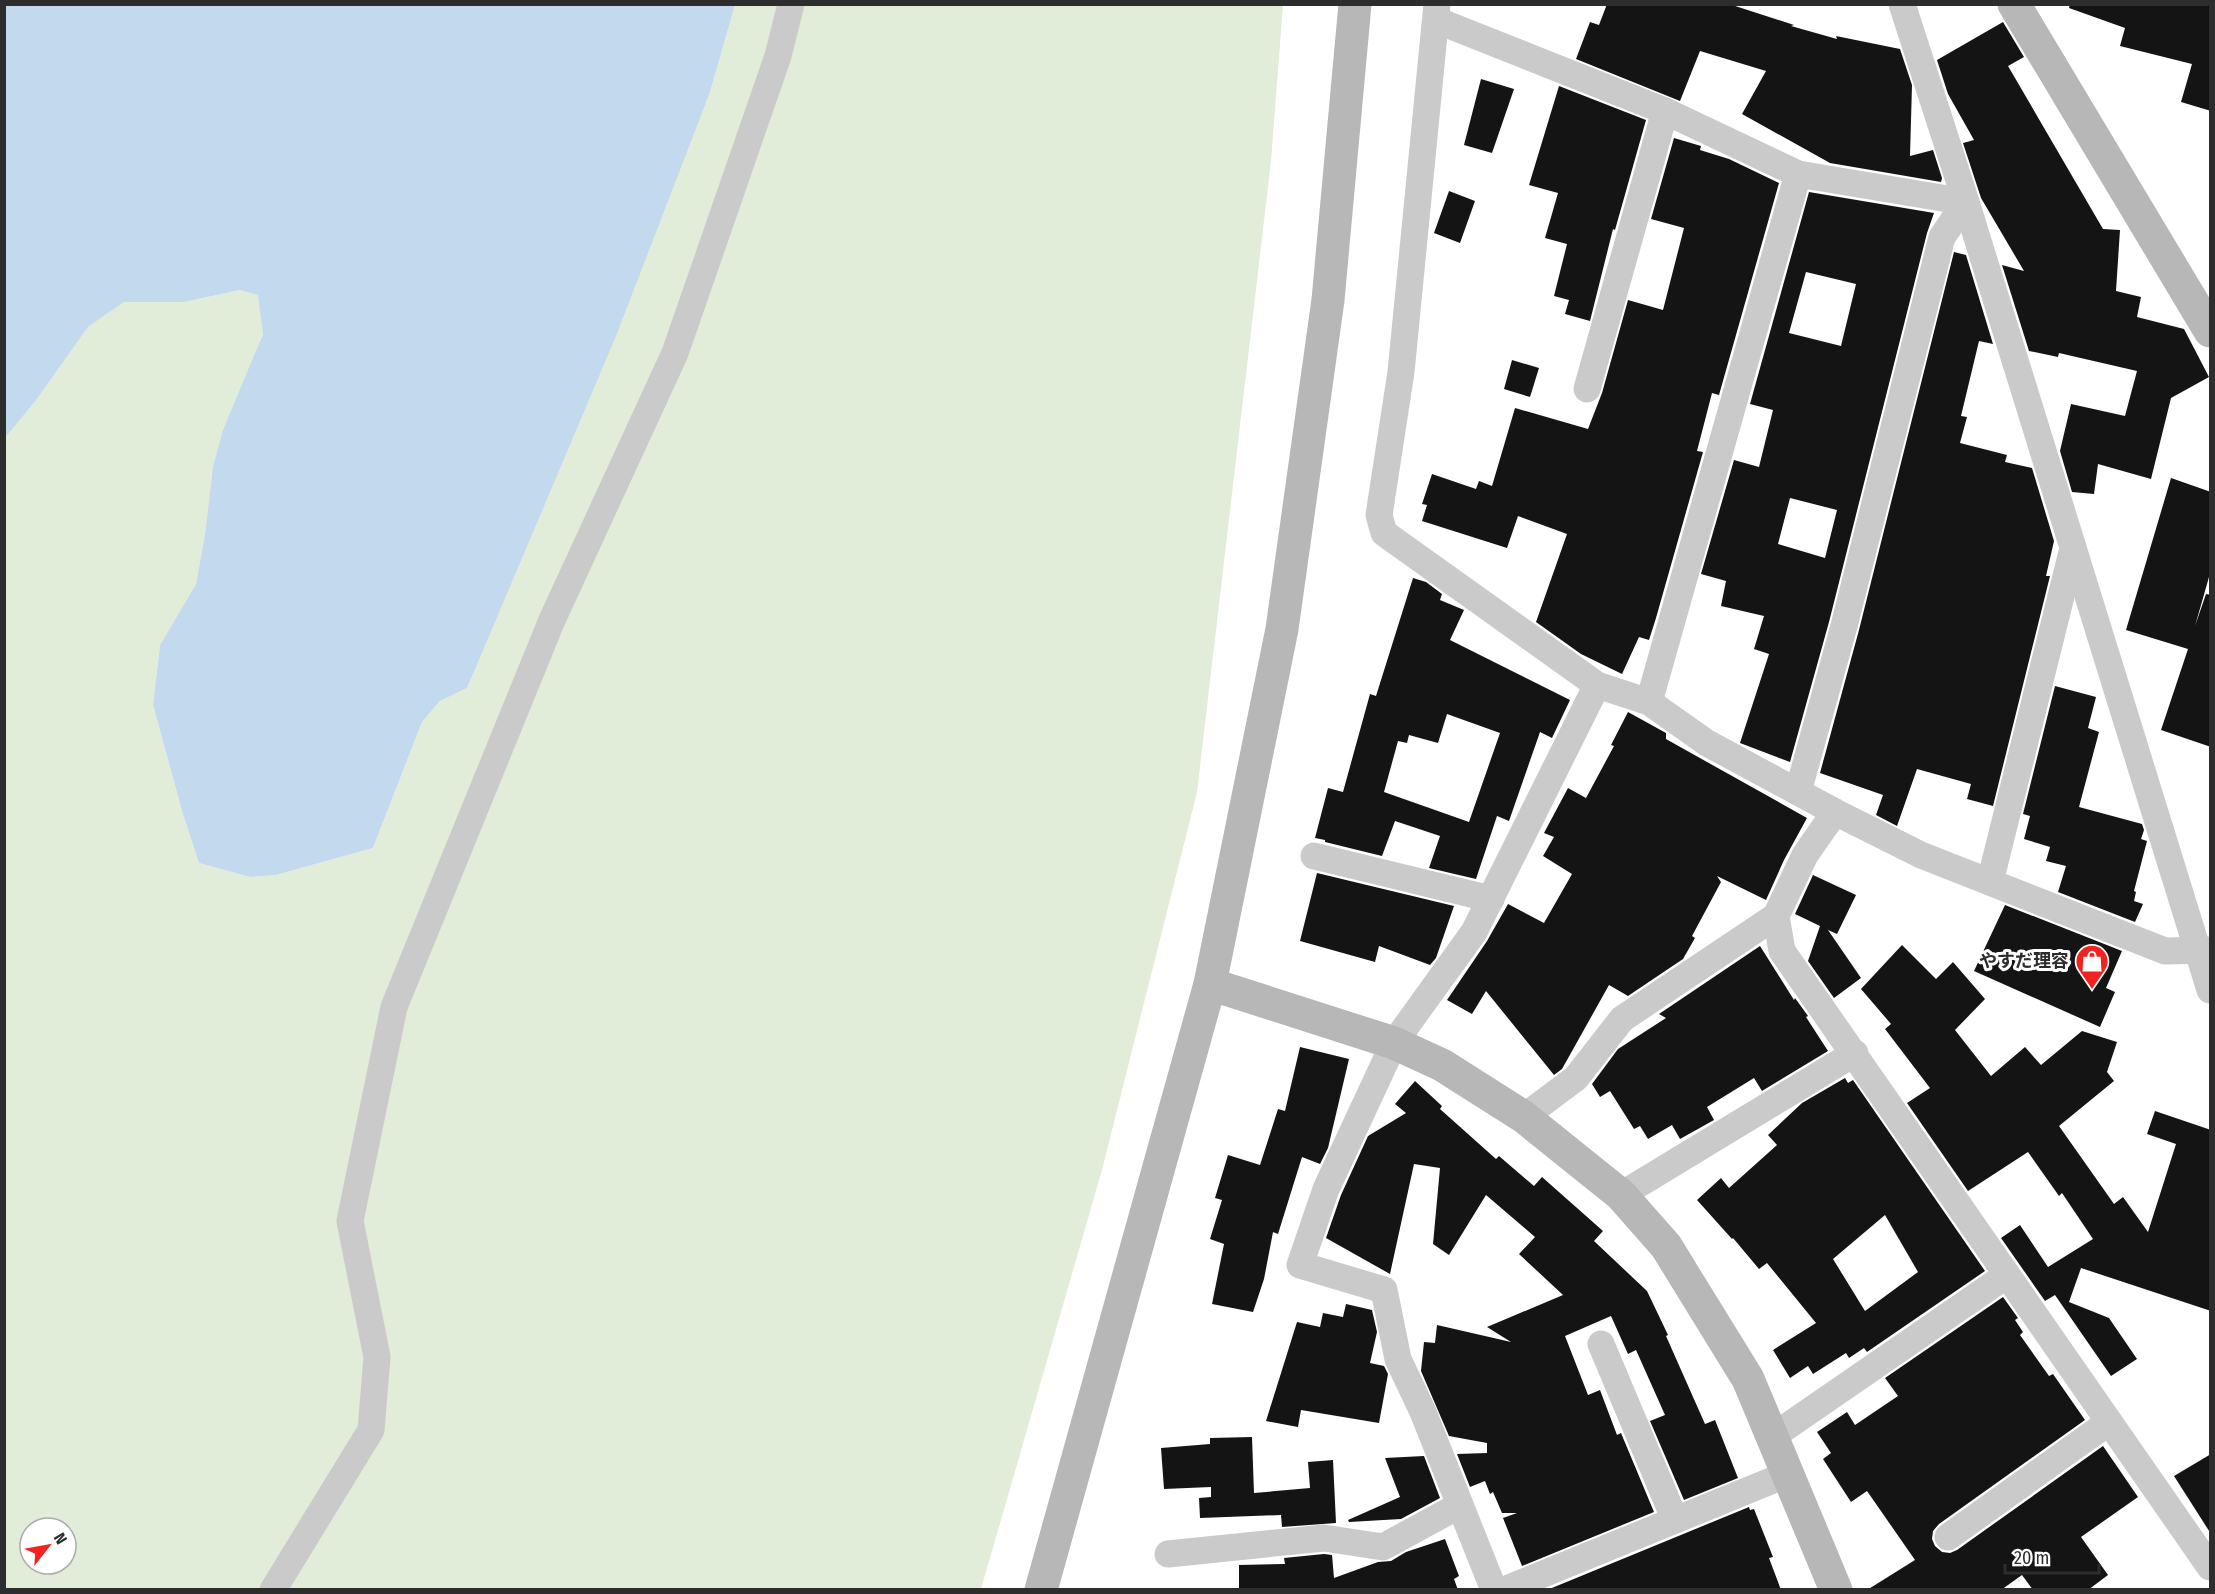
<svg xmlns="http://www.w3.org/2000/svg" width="2215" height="1594" viewBox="0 0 2215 1594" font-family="'Fira Sans Condensed','Noto Sans JP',sans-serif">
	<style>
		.green { fill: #e1ecd9; fill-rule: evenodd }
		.water { fill: #c3d9ed }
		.building { fill: #141414; fill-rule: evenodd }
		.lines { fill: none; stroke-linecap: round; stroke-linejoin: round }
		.street { stroke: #cacaca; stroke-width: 27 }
		.secondary { stroke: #b7b7b7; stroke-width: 33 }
		.labels { text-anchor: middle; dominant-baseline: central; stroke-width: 6; stroke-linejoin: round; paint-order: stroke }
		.poi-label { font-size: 18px; font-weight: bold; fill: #2d2d2d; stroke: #fff; text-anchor: end }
	</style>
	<rect width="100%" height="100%" fill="#fff"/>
	<!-- green -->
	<path class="green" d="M735,5H1283L1271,161L1197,792L1102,1170L981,1589L5,1590V438L37,399L88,327L124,302H184L240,290L259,295L263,333L245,381L223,430L213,466L205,534L196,584L160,645L153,705L182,811L199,863L250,877L276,875L373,848L422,722L440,701L467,688L710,92ZM30,1528H66V1564H30Z"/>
	<!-- water -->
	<polygon class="water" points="5,4 735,5 710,92 616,336 467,688 440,701 422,722 373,848 276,875 250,877 199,863 182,811 153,705 160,645 196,584 205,534 213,466 223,430 263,334 258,295 240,290 184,302 124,302 88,327 37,399 5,438"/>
	<!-- building -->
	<g class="building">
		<polygon points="1607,4 1729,4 1794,25 1791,26 1837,39 1836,36 1900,49 1912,85 1910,156 1933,150 1942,178 1941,182 1830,163 1742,114 1766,71 1700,51 1680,101 1576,59 1590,22 1599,25"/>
		<polygon points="2070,4 2211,4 2211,111 2181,102 2192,64 2120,46 2125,28 2069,8"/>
		<polygon points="2003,22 2024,57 2008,66 2103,229 2120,230 2116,291 2141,297 2137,317 2184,329 2209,377 2171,398 2151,479 2098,464 2094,494 2072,492 2060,451 2071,404 2125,416 2137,371 2059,353 2058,357 2029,351 2002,265 2024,271 1981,198 1963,143 1974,140 1948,94 1937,60"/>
		<polygon points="1481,79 1514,89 1492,153 1464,145"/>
		<polygon points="1559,86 1646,120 1615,230 1613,229 1590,321 1565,314 1569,300 1554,296 1567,244 1545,238 1558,193 1529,185"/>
		<polygon points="1674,138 1701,146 1700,150 1729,159 1779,183 1719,395 1712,393 1697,451 1703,452 1656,618 1649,640 1639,637 1622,674 1581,654 1536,622 1567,534 1518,516 1507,548 1422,521 1427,505 1422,504 1432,474 1476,489 1479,481 1492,486 1515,408 1588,429 1602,393 1628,300 1663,310 1684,228 1651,219"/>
		<polygon points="1449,191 1475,201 1460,243 1434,233"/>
		<path d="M1809,192L1934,213L1927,233L1829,622L1790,762L1740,743L1769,654L1754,649L1764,616L1721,606L1726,581L1701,574L1734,460L1759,467L1773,410L1750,404ZM1806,272L1856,284L1841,346L1789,333ZM1790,498L1837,510L1825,558L1778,544Z"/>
		<polygon points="1954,252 1966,255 1993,344 1979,341 1961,416 1967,417 1960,443 2007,455 2005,462 2032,468 2054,541 2046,576 2050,576 1993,806 1967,799 1971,784 1917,769 1897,826 1876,815 1883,795 1820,773 1859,630"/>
		<polygon points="1512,360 1539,368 1530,397 1504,389"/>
		<polygon points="2171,478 2211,492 2211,570 2195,626 2206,594 2211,595 2211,747 2161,730 2188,649 2126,630"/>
		<path d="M1413,578L1426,582L1442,594L1440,600L1464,610L1450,640L1570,700L1552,738L1540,732L1509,821L1497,816L1476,879L1429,868L1440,836L1395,821L1382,856L1325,842V840L1315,838L1328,788L1343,792L1370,694L1376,696ZM1447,714L1500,733L1469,822L1384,792L1398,741L1407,743L1409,735L1438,743Z"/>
		<polygon points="2055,686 2096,697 2088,728 2099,732 2079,807 2142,824 2144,830 2141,839 2147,841 2134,891 2136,892 2134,901 2143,904 2135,922 2058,892 2066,866 2046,861 2050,847 2024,839 2030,816 2023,814"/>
		<polygon points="1628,712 1666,733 1666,739 1807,818 1784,860 1766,900 1717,876 1721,882 1692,936 1695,938 1683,959 1628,996 1609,985 1562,1069 1554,1075 1486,991 1472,1014 1447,1000 1487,941 1508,904 1544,923 1572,874 1543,856 1554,837 1544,833 1568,788 1586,798 1614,746 1611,745"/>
		<polygon points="1317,873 1454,906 1436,958 1430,965 1379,946 1375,962 1300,941"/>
		<polygon points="1813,875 1856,895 1837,934 1828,930 1861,978 1834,998 1808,961 1820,926 1795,914"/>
		<polygon points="2005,905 2122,951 2106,988 2115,992 2100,1027 1974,971"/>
		<polygon points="1902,945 1936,979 1953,962 1985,999 1955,1030 1991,1076 2025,1047 2041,1065 2082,1031 2117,1042 2107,1072 2114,1081 2059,1126 2114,1204 2123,1197 2148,1232 2176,1144 2147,1134 2155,1111 2211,1130 2211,1311 2081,1268 2069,1302 2109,1318 2137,1359 2111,1376 2055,1295 2045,1301 2001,1238 2020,1225 2048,1267 2093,1239 2062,1193 2059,1196 2028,1152 1968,1191 1907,1103 1930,1088 1885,1029 1891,1024 1861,989"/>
		<polygon points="1760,946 1794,1000 1795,998 1808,1016 1806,1017 1828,1051 1762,1091 1754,1078 1707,1107 1714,1120 1680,1139 1672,1125 1648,1139 1640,1126 1634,1129 1610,1091 1600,1097 1592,1084 1618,1049 1666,1018 1659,1014"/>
		<polygon points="1300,1047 1349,1059 1328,1148 1320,1164 1302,1157 1278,1234 1273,1232 1264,1279 1253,1312 1212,1304 1224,1244 1210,1239 1222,1200 1215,1198 1228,1155 1260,1165 1278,1109 1285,1111"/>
		<path d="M1845,1078L1848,1083L1853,1080L1985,1271L1867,1352L1864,1348L1849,1358L1846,1353L1813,1374L1808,1366L1790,1378L1773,1350L1816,1323L1767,1263L1759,1269L1733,1238L1732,1239L1697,1200L1721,1178L1729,1188L1777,1145L1768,1135L1802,1103ZM1885,1215L1918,1272L1865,1311L1833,1259Z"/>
		<polygon points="1415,1081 1442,1106 1440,1109 1496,1159 1499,1156 1534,1186 1542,1177 1603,1231 1594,1241 1647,1291 1668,1335 1666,1336 1705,1424 1715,1420 1738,1478 1684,1500 1650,1421 1665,1415 1636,1350 1628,1354 1611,1316 1565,1336 1588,1395 1600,1390 1617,1435 1621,1433 1654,1512 1522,1566 1503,1518 1517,1513 1502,1513 1493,1492 1490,1494 1485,1481 1470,1487 1457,1454 1487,1453 1487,1443 1449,1436 1421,1371 1424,1342 1435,1343 1437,1325 1511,1342 1487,1327 1563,1295 1519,1254 1535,1237 1486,1195 1449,1255 1433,1244 1440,1168 1414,1164 1390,1274 1326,1238 1341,1195 1368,1136 1406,1113 1395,1104"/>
		<polygon points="2003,1297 2018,1318 2015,1320 2023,1332 2020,1335 2049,1376 2053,1374 2085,1420 1939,1524 1933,1531 1932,1539 1935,1546 1942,1552 1950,1553 1957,1550 2103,1446 2138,1497 2081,1537 2108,1575 2088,1590 2033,1590 2022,1575 2001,1590 1867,1590 1915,1560 1867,1491 1851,1502 1823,1459 1831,1453 1817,1432 1847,1412 1855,1425 1898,1396 1885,1378"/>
		<polygon points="1346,1304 1372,1310 1377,1332 1370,1363 1384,1366 1388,1374 1379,1423 1301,1410 1298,1427 1266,1421 1297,1322 1320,1327 1323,1313 1343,1317"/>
		<polygon points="1252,1437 1254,1493 1310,1488 1308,1462 1333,1460 1336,1523 1282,1527 1281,1515 1200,1518 1199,1498 1211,1497 1211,1487 1164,1489 1161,1448 1210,1444 1210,1438"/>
		<polygon points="2211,1454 2211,1534 2174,1476"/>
		<polygon points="1424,1456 1440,1498 1401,1519 1349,1522 1348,1520 1400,1497 1385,1458"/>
		<polygon points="1749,1507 1750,1510 1754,1509 1773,1557 1769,1558 1781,1590 1547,1590"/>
		<polygon points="1445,1539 1459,1576 1454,1579 1458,1590 1239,1590 1239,1565 1285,1564 1284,1558 1324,1554 1332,1555 1334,1578 1378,1562 1391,1561 1406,1552"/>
	</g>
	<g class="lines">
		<!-- street -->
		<g class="street">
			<polyline points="1437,4 1401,372 1379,515 1384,533 1597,685 1649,702 1707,743 1835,812 1921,855 2165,951 2210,950"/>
			<polyline points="1902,4 1966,202 2210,990"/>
			<polyline points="1436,20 1665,111 1798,174 1966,202 1942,237 1844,626 1798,792"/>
			<polyline points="1587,389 1665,111"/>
			<polyline points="1649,702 1798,174"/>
			<polyline points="1835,812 1805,855 1776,916 1782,951 2210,1567"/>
			<polyline points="1314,856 1491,899"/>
			<polyline points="1990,882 2073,548"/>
			<polyline points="1524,1117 1576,1078 1622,1019 1776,916"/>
			<polyline points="1621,1195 1855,1053"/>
			<polyline points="1601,1344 1675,1520"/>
			<polyline points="1772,1437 2007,1275"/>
			<polyline points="1948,1537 2109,1422"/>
			<polyline points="1168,1554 1324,1538 1383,1547 1460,1505"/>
			<polyline points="273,1590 371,1430 377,1357 350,1221 394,1007 552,620 675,353 778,56 791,4"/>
			<polyline points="1494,1590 1423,1412 1398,1359 1384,1290 1300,1265 1326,1189 1394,1043 1474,932 1597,685"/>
			<polyline points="1504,1590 1788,1474"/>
		</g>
		<!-- secondary -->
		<g class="secondary">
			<polyline points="2014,4 2210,331"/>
			<polyline points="1210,984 1394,1043 1442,1065 1524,1117 1621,1195 1666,1246 1748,1379 1836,1590"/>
			<polyline points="1041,1590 1210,984 1282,629 1328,300 1355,4"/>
		</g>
	</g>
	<!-- icons -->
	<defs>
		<symbol id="shop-pin" viewBox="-11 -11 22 30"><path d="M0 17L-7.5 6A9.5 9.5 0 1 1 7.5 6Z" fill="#f12321" stroke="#fff"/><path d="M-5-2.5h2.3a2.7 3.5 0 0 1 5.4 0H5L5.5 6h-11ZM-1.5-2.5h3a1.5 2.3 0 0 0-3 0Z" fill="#fff"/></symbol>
	</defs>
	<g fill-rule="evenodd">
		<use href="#shop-pin" x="2073" y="942" width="38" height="52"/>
	</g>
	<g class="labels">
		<!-- poi labels -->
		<g class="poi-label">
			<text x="2069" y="961">やすだ理容</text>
		</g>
	</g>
	<!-- border -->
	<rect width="2215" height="1594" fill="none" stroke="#2d2d2d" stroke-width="12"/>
	<!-- north arrow -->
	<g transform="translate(48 1546) rotate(59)"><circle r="28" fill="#ffffff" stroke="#ababab" stroke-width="1.5"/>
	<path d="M0-4.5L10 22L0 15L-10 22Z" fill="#f12321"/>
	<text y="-9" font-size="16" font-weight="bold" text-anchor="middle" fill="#2d2d2d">N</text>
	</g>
	<!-- scale -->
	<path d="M2005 1564v9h94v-9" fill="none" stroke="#2d2d2d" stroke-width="3"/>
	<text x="2014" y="1564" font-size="18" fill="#2d2d2d" stroke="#ffffff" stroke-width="4.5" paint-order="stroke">20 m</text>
</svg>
